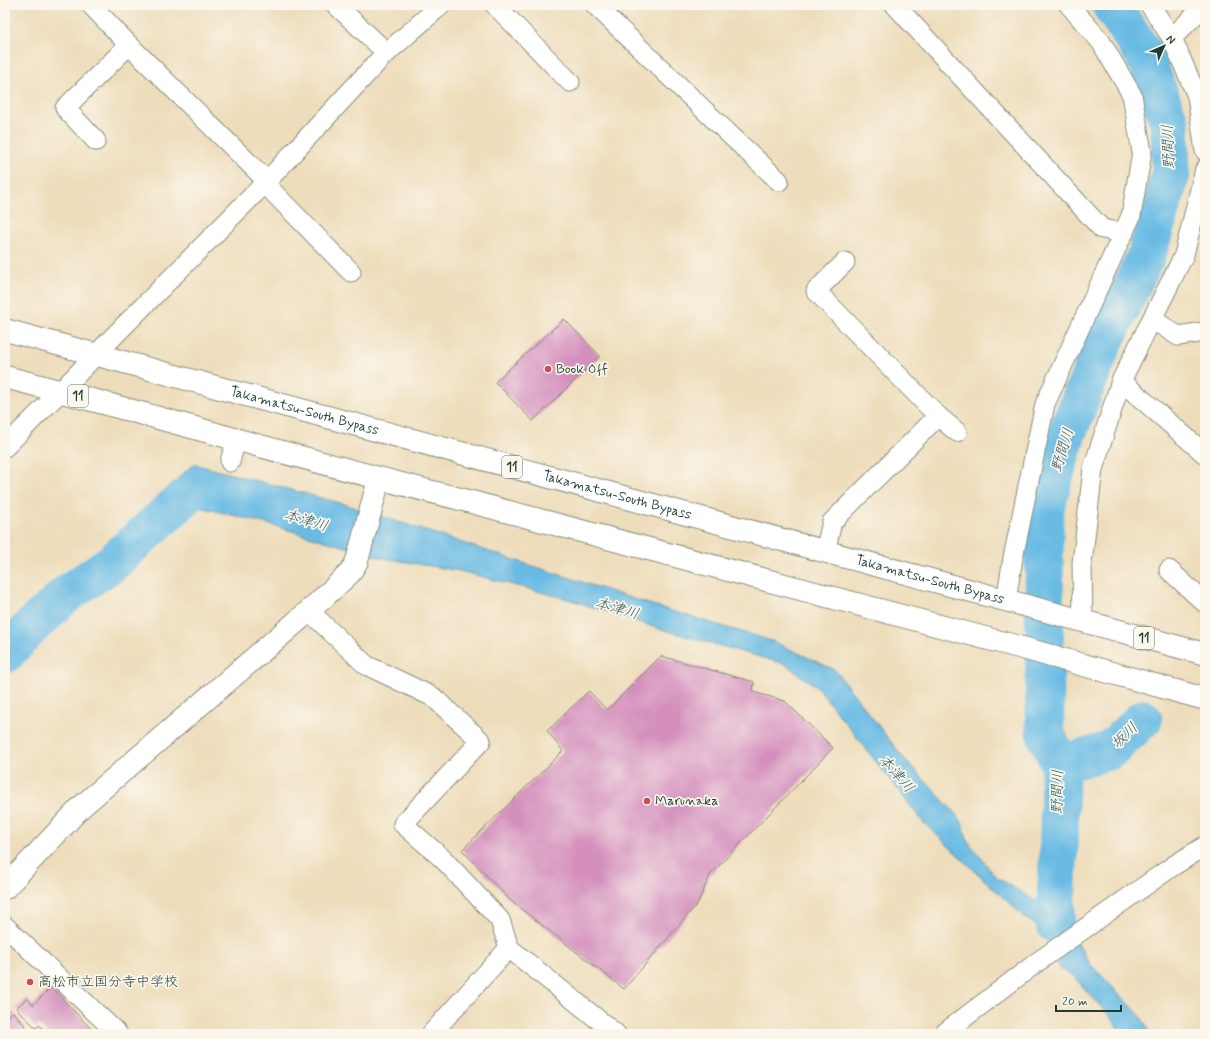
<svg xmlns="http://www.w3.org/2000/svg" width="1210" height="1039" viewBox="0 0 1210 1039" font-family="Mynerve,'Klee One',sans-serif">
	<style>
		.water { fill: #69bbe4; stroke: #447c8c }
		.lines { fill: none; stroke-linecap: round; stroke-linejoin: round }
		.river { stroke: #69bbe4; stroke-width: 39 }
		.building { fill: #d48fbd }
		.minor-casing { stroke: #868d78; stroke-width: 21 }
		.tertiary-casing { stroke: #868d78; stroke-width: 24 }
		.trunk-casing { stroke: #868d78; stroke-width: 24 }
		.minor { stroke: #fff; stroke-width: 19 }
		.tertiary { stroke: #fff; stroke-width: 22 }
		.trunk { stroke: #fff; stroke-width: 22 }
		.poi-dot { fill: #d1495b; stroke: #fbf7ec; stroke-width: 1.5 }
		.labels { text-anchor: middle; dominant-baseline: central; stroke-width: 3.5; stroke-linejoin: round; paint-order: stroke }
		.shield { fill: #fbf7ec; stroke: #61756b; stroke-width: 1 }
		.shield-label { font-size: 13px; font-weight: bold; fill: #1f3d34 }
		.poi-label { font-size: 14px; fill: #1f3d34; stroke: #fbf7ec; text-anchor: start }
		.street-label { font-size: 14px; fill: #1f3d34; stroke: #fbf7ec }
		.water-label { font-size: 15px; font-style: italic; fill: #325c60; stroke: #fbf7ec }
	</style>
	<rect width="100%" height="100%" fill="#fbf7ec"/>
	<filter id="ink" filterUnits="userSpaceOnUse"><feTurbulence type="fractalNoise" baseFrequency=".025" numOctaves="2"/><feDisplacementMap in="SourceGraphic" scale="8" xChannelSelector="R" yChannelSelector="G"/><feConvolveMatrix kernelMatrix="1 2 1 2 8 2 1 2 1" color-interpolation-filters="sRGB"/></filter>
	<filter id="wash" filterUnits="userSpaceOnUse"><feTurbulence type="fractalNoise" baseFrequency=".012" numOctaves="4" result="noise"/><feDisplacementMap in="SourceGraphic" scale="16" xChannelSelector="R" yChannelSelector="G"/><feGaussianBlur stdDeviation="0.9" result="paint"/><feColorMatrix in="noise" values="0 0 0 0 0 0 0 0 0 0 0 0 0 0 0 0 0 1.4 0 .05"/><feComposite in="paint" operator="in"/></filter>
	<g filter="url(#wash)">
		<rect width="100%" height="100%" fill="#edb"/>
		<!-- water -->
		<polygon class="water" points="194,464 344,504 658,607 772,641 835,670 902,756 961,820 968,841 996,877 1044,906 1060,904 1068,927 1090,964 1139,1014 1151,1034 1121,1034 1114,1021 1073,976 1060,969 1047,933 1025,918 924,823 818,688 785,664 657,628 571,600 460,571 383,558 268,524 200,507 188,510 152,541 139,531 172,493 178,478"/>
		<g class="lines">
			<!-- river -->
			<g class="river">
				<polyline points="5,654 32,626 68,593 112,563 183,499"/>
				<polyline points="1060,764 1109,751 1143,719"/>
				<polyline points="1055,924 1059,844 1060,764 1045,733 1044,511 1067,433 1103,344 1147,254 1171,174 1170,124 1144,54 1111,5"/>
			</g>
		</g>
		<g id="blocks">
			<!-- building -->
			<g class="building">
				<polygon points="564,319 600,356 533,421 495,382"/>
				<polygon points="661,656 754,682 753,692 785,701 833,748 710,875 698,903 624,989 511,901 462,850 563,751 547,731 589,691 607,710"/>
				<polygon points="51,987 96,1034 48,1034 39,1025 36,1028 16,1008 27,998 33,1005"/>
				<polygon points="13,1012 27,1028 20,1034 9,1034 5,1029 5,1019"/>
			</g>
		</g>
	</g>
	<g filter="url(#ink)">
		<use href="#blocks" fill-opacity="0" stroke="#868d78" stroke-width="1"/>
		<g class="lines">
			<defs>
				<g id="minor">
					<polyline points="91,5 129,45 267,181 270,189 351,272"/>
					<polyline points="336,5 387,53"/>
					<polyline points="495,5 570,82"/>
					<polyline points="595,5 727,132 779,181"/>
					<polyline points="895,5 1102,229 1124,233"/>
					<polyline points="1150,5 1172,38 1197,96 1205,96"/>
					<polyline points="1172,38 1205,5"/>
					<polyline points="1197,96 1205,151"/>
					<polyline points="96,141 65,108 129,45"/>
					<polyline points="845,262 816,291 938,416 957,432"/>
					<polyline points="1152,319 1178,336 1205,332"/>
					<polyline points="1121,381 1205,454"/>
					<polyline points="5,447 61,391 113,337 267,181 383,56 441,5"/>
					<polyline points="230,462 236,439"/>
					<polyline points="825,552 832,522 938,416"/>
					<polyline points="1169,570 1205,603"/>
					<polyline points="1006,600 1013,558 1045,404 1131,216 1142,152 1132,95 1101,42 1069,5"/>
					<polyline points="309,611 366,665 433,697 481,741 403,824 443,859 500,920 509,948 431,1034"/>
					<polyline points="1083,622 1082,563 1093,469 1121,381 1184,255 1205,169"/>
					<polyline points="5,926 118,1034"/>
					<polyline points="509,948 616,1034"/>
					<polyline points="943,1034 1036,963 1173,866 1205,846"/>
				</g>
				<polyline id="tertiary" points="5,888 81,807 309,611 350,573 357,561 379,479"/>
				<g id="trunk">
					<path id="s1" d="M5,330L1205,654"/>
					<path d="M5,377C158,416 310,462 464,500L1019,647L1205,699"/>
				</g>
			</defs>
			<!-- minor casing -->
			<use href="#minor" class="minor-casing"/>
			<!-- tertiary casing -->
			<use href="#tertiary" class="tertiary-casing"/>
			<!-- trunk casing -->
			<use href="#trunk" class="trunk-casing"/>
			<!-- minor -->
			<use href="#minor" class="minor"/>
			<!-- tertiary -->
			<use href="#tertiary" class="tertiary"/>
			<!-- trunk -->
			<use href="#trunk" class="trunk"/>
		</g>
	</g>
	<!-- markers -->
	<g class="poi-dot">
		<circle cx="548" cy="369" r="4"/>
		<circle cx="647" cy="801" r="4"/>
		<circle cx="30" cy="982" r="4"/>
	</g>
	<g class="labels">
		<!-- shield labels -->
		<g class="shield">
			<rect x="68" y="385" width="20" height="22" rx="3"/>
			<rect x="502" y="456" width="20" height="22" rx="3"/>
			<rect x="1134" y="627" width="20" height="22" rx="3"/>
		</g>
		<g class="shield-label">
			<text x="78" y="396">11</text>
			<text x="512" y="467">11</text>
			<text x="1144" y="638">11</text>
		</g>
		<!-- poi labels -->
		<g class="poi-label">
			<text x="556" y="369">Book Off</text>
			<text x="655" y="801">Marunaka</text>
			<text x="38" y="982">高松市立国分寺中学校</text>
		</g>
		<!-- street labels -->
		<g class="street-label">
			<text stroke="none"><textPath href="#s1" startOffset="310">Takamatsu-South Bypass</textPath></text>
			<text stroke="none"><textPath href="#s1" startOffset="634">Takamatsu-South Bypass</textPath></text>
			<text stroke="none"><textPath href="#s1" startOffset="958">Takamatsu-South Bypass</textPath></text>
		</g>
		<!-- water labels -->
		<g class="water-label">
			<text transform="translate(1169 147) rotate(-92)">野間川</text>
			<text transform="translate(1063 450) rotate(-73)">野間川</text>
			<text transform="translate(306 521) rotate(16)">本津川</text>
			<text transform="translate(617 609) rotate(16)">本津川</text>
			<text transform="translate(1125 736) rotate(-44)">坂川</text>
			<text transform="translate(896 774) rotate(49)">本津川</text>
			<text transform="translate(1058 792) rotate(-89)">野間川</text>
		</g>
	</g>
	<!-- margin -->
	<rect width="1210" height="1039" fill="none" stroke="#fbf7ec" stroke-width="20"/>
	<!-- north arrow -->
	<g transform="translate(1164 46) rotate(45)" stroke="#fbf7ec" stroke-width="3" paint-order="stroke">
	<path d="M0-3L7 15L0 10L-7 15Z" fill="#1f3d34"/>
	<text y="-6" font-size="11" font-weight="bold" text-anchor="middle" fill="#1f3d34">N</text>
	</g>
	<!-- scale -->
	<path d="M1056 1005v6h65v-6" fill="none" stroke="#1f3d34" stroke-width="2"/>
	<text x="1062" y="1005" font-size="12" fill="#1f3d34" stroke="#fbf7ec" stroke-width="3" paint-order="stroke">20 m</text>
</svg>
